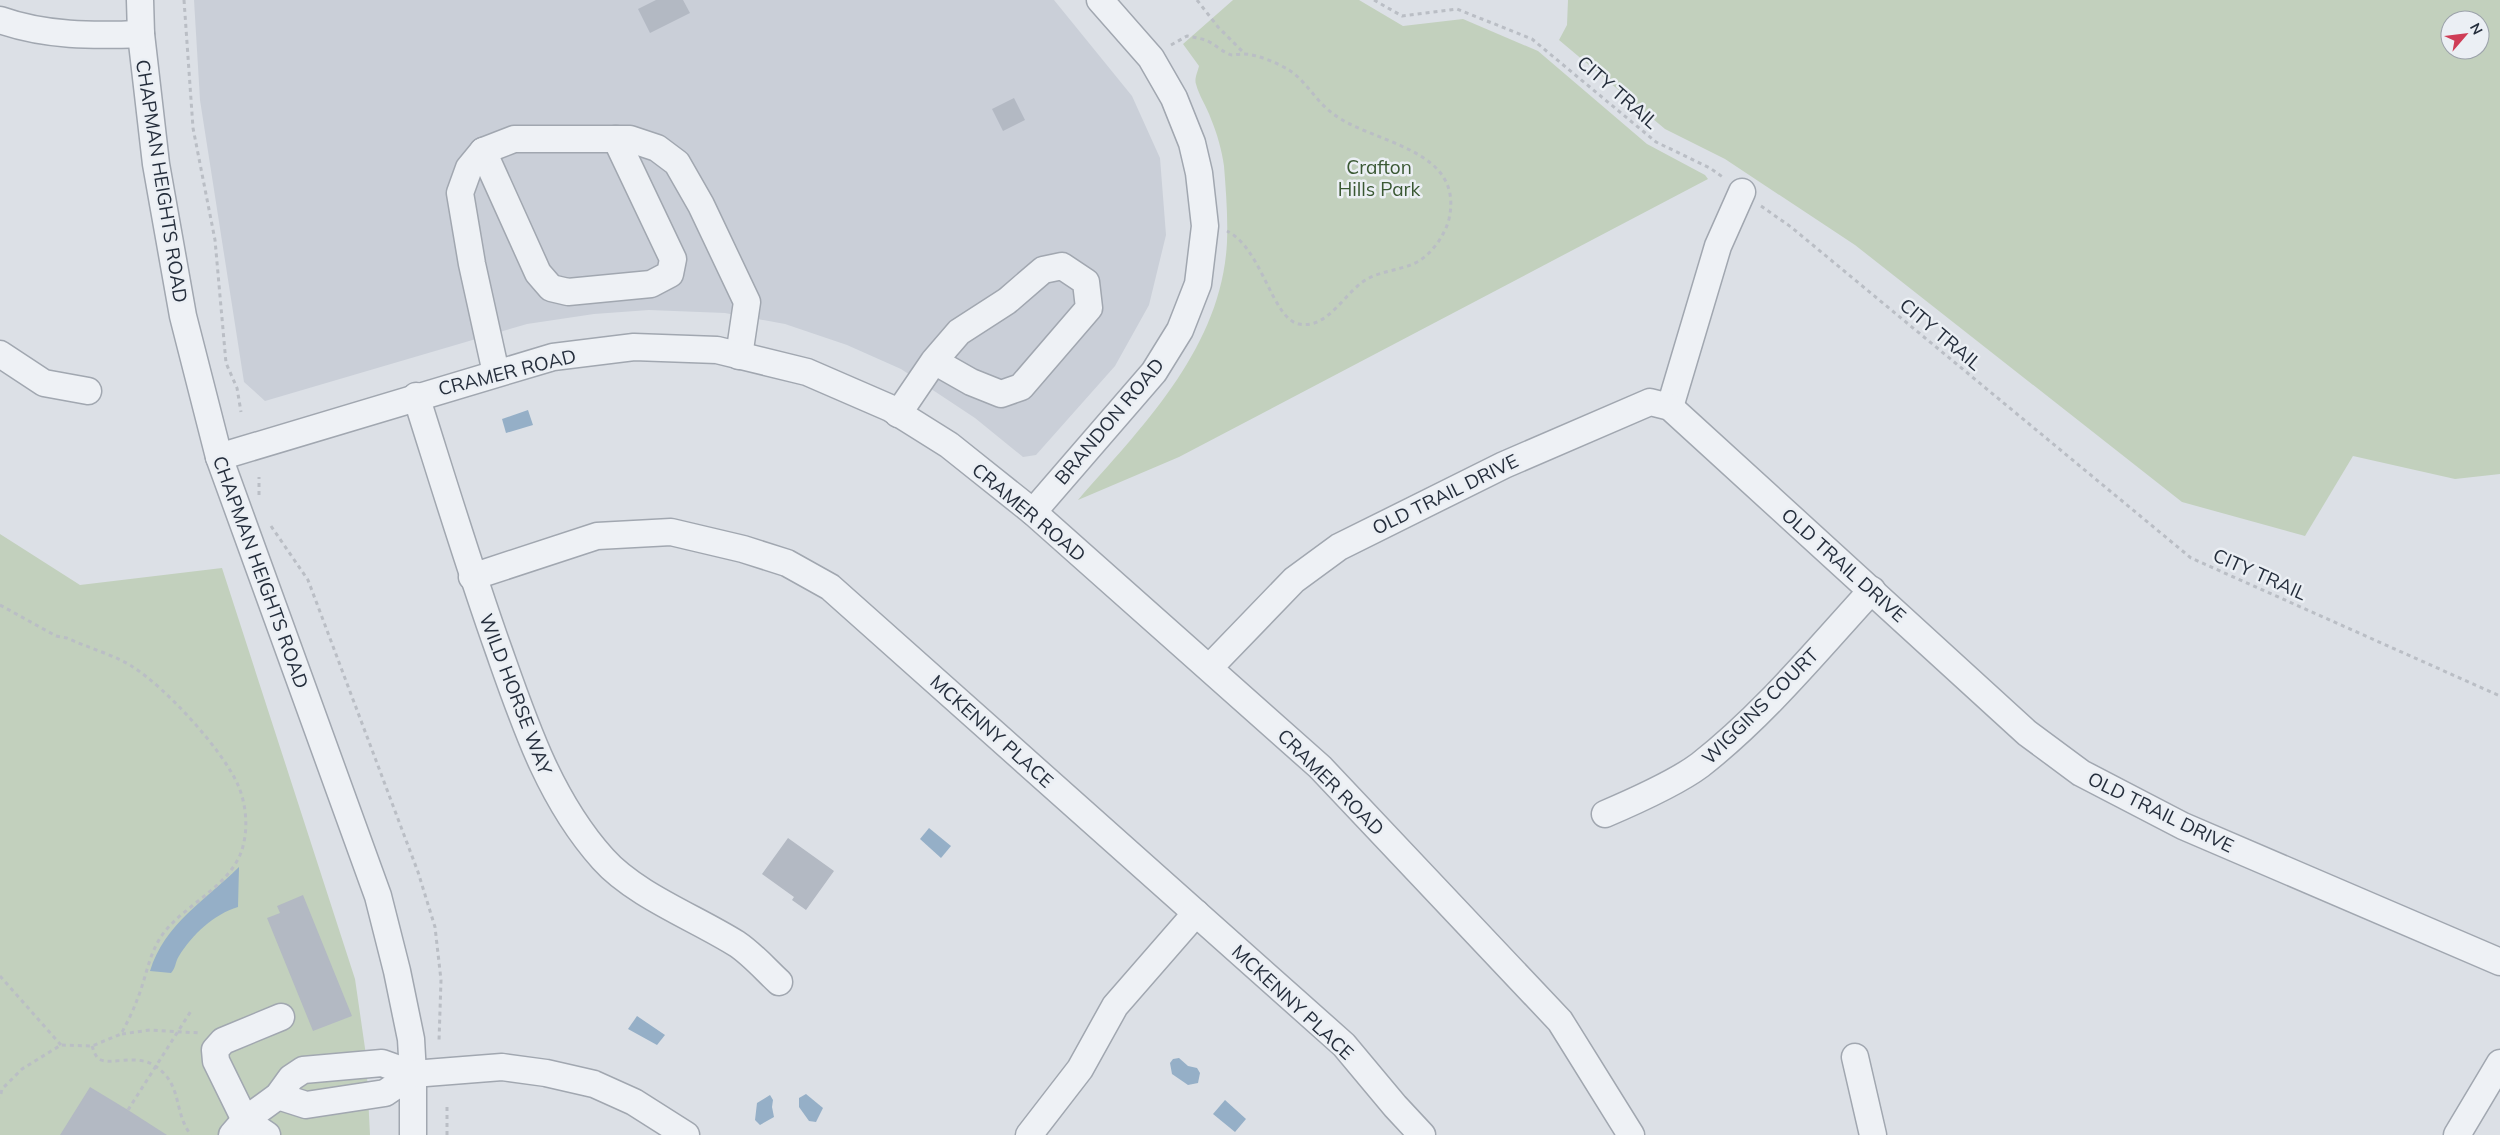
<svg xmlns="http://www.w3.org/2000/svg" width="2500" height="1135" viewBox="0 0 2500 1135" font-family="Mulish,sans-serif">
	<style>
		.built { fill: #cacfd8 }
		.green { fill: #c2d0bd; fill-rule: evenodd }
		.water { fill: #95afc7 }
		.building { fill: #b3b9c3 }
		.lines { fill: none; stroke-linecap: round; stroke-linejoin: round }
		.minor-casing { stroke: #a1a7b0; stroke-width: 29 }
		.path { stroke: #babec5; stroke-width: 3; stroke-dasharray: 4 4; stroke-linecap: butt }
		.minor { stroke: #eef1f5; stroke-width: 26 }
		.labels { text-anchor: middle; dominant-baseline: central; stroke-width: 5; stroke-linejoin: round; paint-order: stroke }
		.street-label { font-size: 19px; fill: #252e3c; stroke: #ebeff4 }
		.park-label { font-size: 19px; fill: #3a5833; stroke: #ebeff4 }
	</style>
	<rect width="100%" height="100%" fill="#dce0e6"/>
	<!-- built -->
	<polygon class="built" points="194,0 1054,0 1132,96 1160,158 1166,235 1149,305 1115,366 1036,455 1023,457 975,418 901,369 847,345 785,324 725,313 649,310 594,314 527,324 265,401 244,382 200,100"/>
	<!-- green -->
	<g class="green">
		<path d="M1233,0H1359L1403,26L1463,19L1538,51L1647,144L1705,175L1708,179L1179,457L1078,500C1143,426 1222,347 1227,242C1228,217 1226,191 1224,166C1222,151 1217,133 1211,119C1207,107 1199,96 1196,84C1194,79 1198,71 1199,66L1183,44Z"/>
		<path d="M1568,0H2500V474L2455,479L2353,456L2305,536L2182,502L1855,245L1725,159L1665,129L1559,40L1567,25ZM2450,20H2480V50H2450Z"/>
		<polygon points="0,534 80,585 222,568 355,979 366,1055 370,1135 0,1135"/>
	</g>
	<!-- water -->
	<g class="water">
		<polygon points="528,410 533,425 506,433 502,419"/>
		<polygon points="929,828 951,846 941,858 920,839"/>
		<path d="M239,867L238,907C214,914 192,935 179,956C175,962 176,968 171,973L150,971C165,923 205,901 239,867Z"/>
		<polygon points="637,1016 665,1035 657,1045 628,1029"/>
		<polygon points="1179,1058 1188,1066 1197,1068 1200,1073 1198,1083 1188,1085 1172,1074 1170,1063 1173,1059"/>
		<polygon points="806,1094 823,1108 816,1122 809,1121 799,1107 799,1098"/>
		<polygon points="770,1095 773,1100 772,1107 774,1117 760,1125 755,1120 757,1103"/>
		<polygon points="1225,1100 1246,1119 1235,1132 1213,1114"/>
	</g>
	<!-- building -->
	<g class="building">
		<polygon points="656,0 683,0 690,13 650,33 638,9"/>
		<polygon points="1014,98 1025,120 1003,131 992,109"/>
		<polygon points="788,838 834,871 806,910 792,900 794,897 762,874"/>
		<polygon points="303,895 352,1016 313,1031 267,918 280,913 277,906"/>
		<polygon points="90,1087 128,1110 167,1135 60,1135"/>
	</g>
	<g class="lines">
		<defs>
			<g id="minor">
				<polyline points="140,0 141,34 156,164 183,316 219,457 378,896 397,971 411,1039 413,1074 413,1135"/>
				<path d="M0,20C45,36 93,36 141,34"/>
				<polyline points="483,151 538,273 551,288 568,292 651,284 670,274 673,259 616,139"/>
				<polyline points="0,354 44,383 88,391"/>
				<polyline points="496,373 472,264 460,193 469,168 483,151 514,139 630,139 657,148 677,163 701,205 747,302 739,356"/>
				<path d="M416,396C443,481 469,567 499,651C525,725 550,800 603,859C635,895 696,918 737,944C752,954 766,970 779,982"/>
				<polyline points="1670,407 1718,246 1742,192"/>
				<polyline points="898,414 934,361 959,332 1007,301 1043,270 1062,266 1086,282 1089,308 1021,387 1001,394 971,382 934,361"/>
				<polyline points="219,457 553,357 634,347 717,350 807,372 890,408 949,445 1033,512 1320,767 1560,1021 1631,1135"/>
				<polyline points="1033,512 1154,372 1180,330 1198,284 1205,226 1199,173 1192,143 1174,98 1151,58 1100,0"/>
				<polyline points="472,577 597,536 671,532 743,549 787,563 830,587 1344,1045 1395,1106 1422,1135"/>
				<polyline points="1210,667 1294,580 1339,547 1504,465 1650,402 1670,407 2027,733 2081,773 2183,826 2500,962"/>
				<path d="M1605,814C1633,802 1676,783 1700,765C1764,715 1817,650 1872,590"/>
				<polyline points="1855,1057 1873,1135"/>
				<polyline points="278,1096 306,1105 385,1093 413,1074"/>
				<polyline points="232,1135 245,1120 278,1096 291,1078 303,1070 382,1063 413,1074 502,1067 546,1073 594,1084 634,1102 686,1135"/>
				<polyline points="267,1135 245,1120 216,1061 215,1050 223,1041 281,1017"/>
				<polyline points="1029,1135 1080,1069 1115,1006 1196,913"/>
				<polyline points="2457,1135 2500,1063"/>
			</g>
		</defs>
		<!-- minor casing -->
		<use href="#minor" class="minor-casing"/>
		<!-- path -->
		<g class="path">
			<polyline points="184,0 193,128 215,240 226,363 237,388 241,412"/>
			<polyline points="1197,0 1218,27 1244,53"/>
			<polyline points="1374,0 1402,16 1457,9 1532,39 1656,142 1710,168 1724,178"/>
			<path d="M1171,45L1187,36C1193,37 1199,38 1205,40C1214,43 1223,53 1232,55C1235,55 1239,54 1243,54C1257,54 1277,63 1289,70C1306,81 1316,101 1332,113C1371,144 1465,147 1449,219C1445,235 1432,253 1419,261C1403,270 1385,270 1369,278C1346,289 1329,330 1299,324C1272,319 1262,248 1227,231"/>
			<polyline points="1761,206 1791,227 2191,558 2500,696"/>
			<polyline points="259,495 259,477"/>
			<polyline points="271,526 308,580 418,872 435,927 441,980 439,1041"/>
			<path d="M0,605L56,636L67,638C86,647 117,656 133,667C166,688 222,749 238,785C247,806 249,833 240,855C226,887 188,904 166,930C149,950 147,976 137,1000C133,1011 127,1023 121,1034L92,1046L61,1045L22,1069L2,1089L0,1098"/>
			<polyline points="0,976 61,1045"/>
			<polyline points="122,1034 150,1030 200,1033"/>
			<path d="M92,1046C94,1051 95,1056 99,1059C110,1066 136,1053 155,1066C183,1084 173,1112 191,1135"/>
			<polyline points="128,1110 191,1011"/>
			<polyline points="447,1135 447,1105"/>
		</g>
		<!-- minor -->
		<use href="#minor" class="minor"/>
	</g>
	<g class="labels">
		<!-- street labels -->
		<g class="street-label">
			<text transform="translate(1618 92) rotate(41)">CITY TRAIL</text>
			<text transform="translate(162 181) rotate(81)">CHAPMAN HEIGHTS ROAD</text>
			<text transform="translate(1941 334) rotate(40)">CITY TRAIL</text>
			<text transform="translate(507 372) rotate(-14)">CRAMER ROAD</text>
			<text transform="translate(1109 421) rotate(-50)">BRANDON ROAD</text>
			<text transform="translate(1445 494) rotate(-26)">OLD TRAIL DRIVE</text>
			<text transform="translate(1029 512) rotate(40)">CRAMER ROAD</text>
			<text transform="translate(1844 565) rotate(42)">OLD TRAIL DRIVE</text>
			<text transform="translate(261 572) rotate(70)">CHAPMAN HEIGHTS ROAD</text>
			<text transform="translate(2260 574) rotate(24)">CITY TRAIL</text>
			<text transform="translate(516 694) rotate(69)">WILD HORSE WAY</text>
			<text transform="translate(1760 706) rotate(-45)">WIGGINS COURT</text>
			<text transform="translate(992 731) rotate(42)">MCKENNY PLACE</text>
			<text transform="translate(1331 782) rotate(45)">CRAMER ROAD</text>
			<text transform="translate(2161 812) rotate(26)">OLD TRAIL DRIVE</text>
			<text transform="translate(1293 1002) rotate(43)">MCKENNY PLACE</text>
		</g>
		<!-- park labels -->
		<g class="park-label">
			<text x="1379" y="167">Crafton<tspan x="1379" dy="22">Hills Park</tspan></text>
		</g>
	</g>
	<!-- north arrow -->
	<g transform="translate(2465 35) rotate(62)"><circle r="24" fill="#ebeff4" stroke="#9ca2aa"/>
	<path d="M0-4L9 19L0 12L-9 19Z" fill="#cf3d56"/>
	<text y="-8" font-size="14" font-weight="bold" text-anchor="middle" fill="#252e3c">N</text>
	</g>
</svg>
